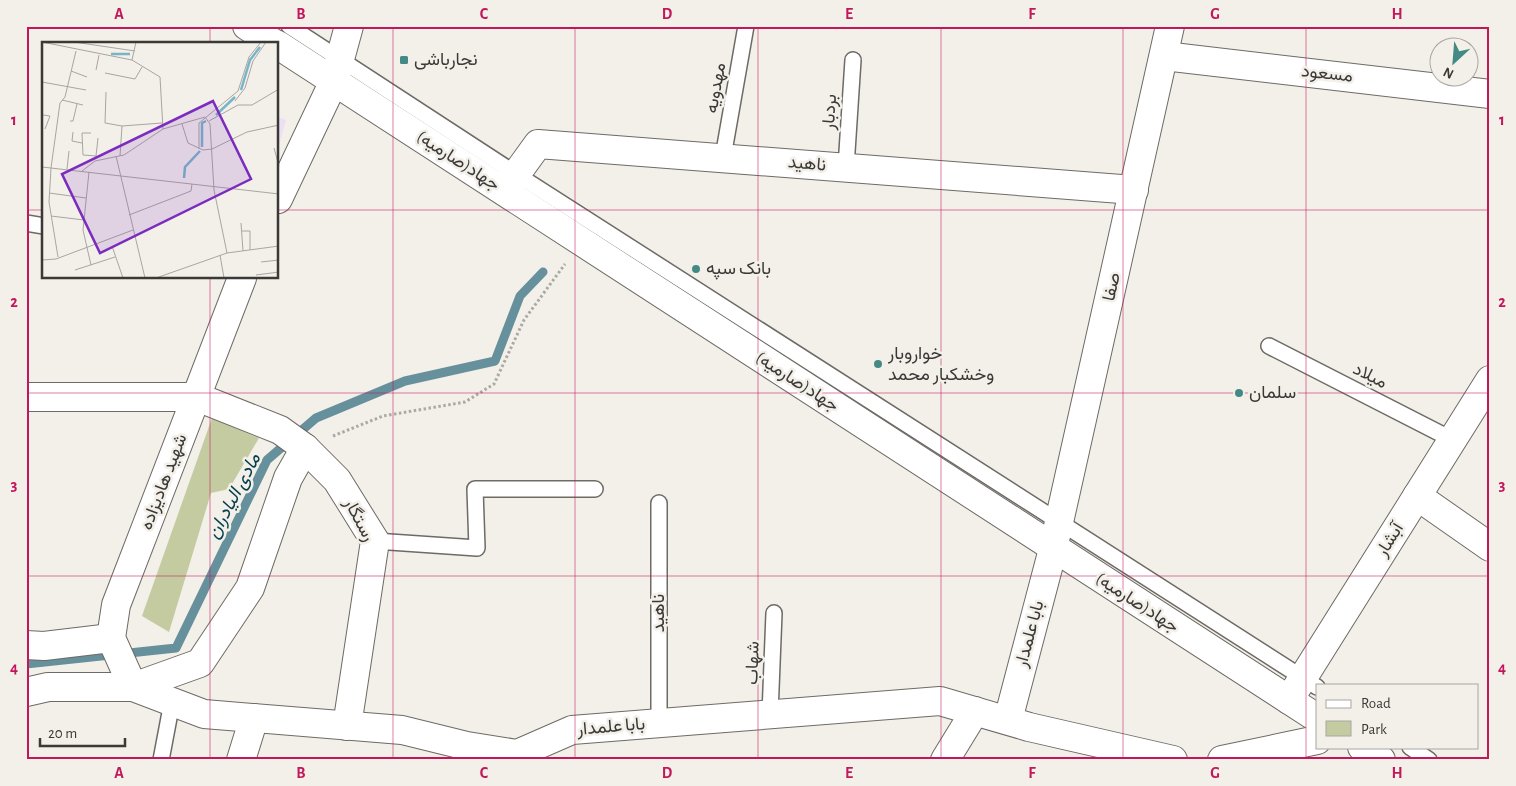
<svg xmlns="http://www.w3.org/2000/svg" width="1516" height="786" viewBox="0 0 1516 786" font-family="'Alegreya Sans',Vazirmatn,sans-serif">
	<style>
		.education { fill: #ede0f4 }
		.green { fill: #c5cba1 }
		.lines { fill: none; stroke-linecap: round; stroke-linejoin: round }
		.stream { stroke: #66909c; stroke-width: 9 }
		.service-casing { stroke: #6e6a65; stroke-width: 18 }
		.minor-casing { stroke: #6e6a65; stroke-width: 30 }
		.secondary-casing { stroke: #6e6a65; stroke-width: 30 }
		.path { stroke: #aca9a4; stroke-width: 3; stroke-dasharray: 2.5 2.5; stroke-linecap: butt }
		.service { stroke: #fff; stroke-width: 15 }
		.minor { stroke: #fff; stroke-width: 28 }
		.secondary { stroke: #fff; stroke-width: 28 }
		.grid { fill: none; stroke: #c2185b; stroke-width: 1; stroke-opacity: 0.55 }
		.poi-dot { fill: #438a85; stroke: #f3efe9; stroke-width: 2 }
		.labels { text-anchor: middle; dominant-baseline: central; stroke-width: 5; stroke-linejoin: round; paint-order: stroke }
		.poi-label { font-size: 18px; fill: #3b3937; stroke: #f3efe9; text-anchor: start }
		.street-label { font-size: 18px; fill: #3b3937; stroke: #f3efe9 }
		.water-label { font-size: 19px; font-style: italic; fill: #053f4d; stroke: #f3efe9 }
		.inset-river { fill: none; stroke: #78b5c8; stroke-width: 2.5 }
		.inset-road { fill: none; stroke: #a9a6a2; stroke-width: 1 }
		.view { fill: #7b2cbf; fill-opacity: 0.15; stroke: #7b2cbf; stroke-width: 2.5 }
		.inset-edge { fill: none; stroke: #3b3937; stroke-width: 2.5 }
		.neatline { fill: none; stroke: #c2185b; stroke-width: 2 }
		.grid-label { font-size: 16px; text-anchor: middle; font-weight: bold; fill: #c2185b }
	</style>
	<rect width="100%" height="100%" fill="#f3efe9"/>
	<!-- education -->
	<polygon class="education" points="278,117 286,120 278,149"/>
	<!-- green -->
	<polygon class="green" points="212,418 259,438 229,489 211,493 169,632 142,616"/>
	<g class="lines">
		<!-- stream -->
		<polyline class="stream" points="26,664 176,648 267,460 316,418 405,381 495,361 520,296 543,272"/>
		<defs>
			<g id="service">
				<polyline points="289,26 516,174 1317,687"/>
				<polyline points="723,157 746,26"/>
				<polyline points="846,167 853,60"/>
				<polyline points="26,223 44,226"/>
				<polyline points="1269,346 1453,440"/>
				<polyline points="659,503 659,723"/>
				<polyline points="375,541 477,548 475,489 595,489"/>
				<polyline points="770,714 774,613"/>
				<polyline points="1410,747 1429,760"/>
				<polyline points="161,760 172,702"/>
			</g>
			<g id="minor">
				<polyline points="1164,56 1490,94"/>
				<polyline points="504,191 538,144 1134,190"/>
				<polyline points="278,199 334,81 349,26"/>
				<polyline points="26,397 197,397 280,430 305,448 337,480 375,541 347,726"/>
				<polyline points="1417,496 1490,547"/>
				<polyline points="26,645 44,646 111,638"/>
				<polyline points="133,687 204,714 402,730 467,746 517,754 572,730 940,701 1029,727 1173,760"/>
				<polyline points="133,687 111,638 116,605 242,278"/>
				<polyline points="26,692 48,687 133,687 200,663 250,588 288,478 305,448"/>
				<polyline points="1289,700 1490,380"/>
				<polyline points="1008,720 1053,549 1170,26"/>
				<polyline points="241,760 254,718"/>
				<polyline points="945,760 975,711"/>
				<polyline points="1222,760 1317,740"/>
			</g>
			<g id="secondary">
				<polyline points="247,26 275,44"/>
				<polyline points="278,45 1317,718"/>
				<polyline points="1362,747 1381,760"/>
			</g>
		</defs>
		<!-- service casing -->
		<use href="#service" class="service-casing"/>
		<!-- minor casing -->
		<use href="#minor" class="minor-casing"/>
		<!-- secondary casing -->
		<use href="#secondary" class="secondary-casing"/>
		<!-- path -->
		<polyline class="path" points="333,436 383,416 465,402 494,384 524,320 565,264"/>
		<!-- service -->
		<use href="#service" class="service"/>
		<!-- minor -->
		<use href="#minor" class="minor"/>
		<!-- secondary -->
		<use href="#secondary" class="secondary"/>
	</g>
	<!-- grid -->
	<path class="grid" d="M210,26V44M393,26V760M575,26V760M758,26V760M941,26V760M1123,26V760M1306,26V760M26,210H44M278,210H1490M210,278V760M26,393H1490M26,576H1490"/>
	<!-- markers -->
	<g class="poi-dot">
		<rect x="399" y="55" width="10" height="10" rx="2.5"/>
		<circle cx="696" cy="269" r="5"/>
		<circle cx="878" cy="364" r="5"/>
		<circle cx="1239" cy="393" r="5"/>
	</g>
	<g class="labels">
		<!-- poi labels -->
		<g class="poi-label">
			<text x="414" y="60">نجارباشی</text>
			<text x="706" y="269">بانک سپه</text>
			<text x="888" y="354">خواروبار<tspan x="888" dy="21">وخشکبار محمد</tspan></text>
			<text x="1249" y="393">سلمان</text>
		</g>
		<!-- street labels -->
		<g class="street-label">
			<text transform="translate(1327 74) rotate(6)">مسعود</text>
			<text transform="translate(716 88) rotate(-80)">مهدویه</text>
			<text transform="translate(830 112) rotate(-86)">بردبار</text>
			<text transform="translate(458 161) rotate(33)">جهاد(صارمیه)</text>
			<text transform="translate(807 164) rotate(5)">ناهید</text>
			<text transform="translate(1112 287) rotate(-77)">صفا</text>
			<text transform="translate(1370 376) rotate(27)">میلاد</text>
			<text transform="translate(797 382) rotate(33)">جهاد(صارمیه)</text>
			<text transform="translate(164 482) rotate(-69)">شهید هادیزاده</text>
			<text transform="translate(359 520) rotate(62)">رستگار</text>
			<text transform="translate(1390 540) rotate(-58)">آبشار</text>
			<text transform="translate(1137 603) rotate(33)">جهاد(صارمیه)</text>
			<text transform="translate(659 613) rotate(-90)">ناهید</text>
			<text transform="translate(1030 634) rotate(-75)">بابا علمدار</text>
			<text transform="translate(753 663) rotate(-88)">شهاب</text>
			<text transform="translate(611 727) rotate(-5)">بابا علمدار</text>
		</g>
		<!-- water labels -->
		<g class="water-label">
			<text transform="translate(234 496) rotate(-62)">مادی الیادران</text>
		</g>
	</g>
	<!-- overview -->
	<g transform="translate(42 42)">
		<rect width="236" height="236" fill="#f3efe9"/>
		<path class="inset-river" d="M69,12H88M199,48L208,18L218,5M174,73L193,55M160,105V81L164,79M142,136L143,125L158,109"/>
		<path class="inset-road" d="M0,0L90,18M32,0L93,9M94,0L90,18L118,35L121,87M54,28L57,13M29,29L45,35M63,31L93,37L100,25M0,40L44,48M64,50L63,81L80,84L120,81M20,58L41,63M193,59L203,46L211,19L224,0M196,63H210L237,47M1,73L8,74L3,87M163,75L168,82L172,148L185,211M28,79H31L35,62M167,79L196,63M140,82L146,101L161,108L170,107L205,90L237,83M31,90L30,99L40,101M49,91H40L41,113L54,114L56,96M232,106L237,124M157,107V81L196,49L207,15L219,0M74,114L103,236M78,114L80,84M0,125L237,152M25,127L27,109M40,129L53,119L82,113L121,87L163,75M47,130L41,188L49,223M7,151L44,156M87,173L149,149L150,142M9,174L42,178M199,181L201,209M200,189H208V208M70,204L81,236M178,213L182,236M16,215L7,160L9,126L18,61L23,55L34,9M0,218L14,217L91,188M219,220L237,218M33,228L73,215M214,233L237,230M114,236L185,211L237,204"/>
		<path class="view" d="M171,59L209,137L58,211L20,132Z"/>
		<rect width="236" height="236" class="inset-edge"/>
	</g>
	<!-- border -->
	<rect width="1516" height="786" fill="none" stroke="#f3efe9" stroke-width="55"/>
	<!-- legend -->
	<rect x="1316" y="684" width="162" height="65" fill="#f3efe9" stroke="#a9a6a2"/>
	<rect x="1326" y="700" width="25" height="8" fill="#ffffff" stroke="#a9a6a2"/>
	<text x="1361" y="708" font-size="15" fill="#3b3937">Road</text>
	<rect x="1326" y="721" width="25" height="15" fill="#c5cba1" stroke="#a9a6a2"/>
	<text x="1361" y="734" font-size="15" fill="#3b3937">Park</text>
	<!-- north arrow -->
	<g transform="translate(1454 62) rotate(206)"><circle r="24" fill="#f3efe9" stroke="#a9a6a2"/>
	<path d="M0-4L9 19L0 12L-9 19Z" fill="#438a85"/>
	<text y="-8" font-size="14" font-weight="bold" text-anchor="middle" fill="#3b3937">N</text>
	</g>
	<!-- scale -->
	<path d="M40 738v8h85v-8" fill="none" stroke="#3b3937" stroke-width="2.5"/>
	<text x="48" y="738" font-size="15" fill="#3b3937" stroke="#f3efe9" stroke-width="4" paint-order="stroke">20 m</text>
	<rect x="28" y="28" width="1460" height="730" class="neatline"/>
	<g class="grid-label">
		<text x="119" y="19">A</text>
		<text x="301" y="19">B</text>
		<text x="484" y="19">C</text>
		<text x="667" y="19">D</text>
		<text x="849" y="19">E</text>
		<text x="1032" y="19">F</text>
		<text x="1215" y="19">G</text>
		<text x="1397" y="19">H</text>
		<text x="14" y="125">1</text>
		<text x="1502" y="125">1</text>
		<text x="14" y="307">2</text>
		<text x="1502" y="307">2</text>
		<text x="14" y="490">3</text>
		<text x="1502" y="490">3</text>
		<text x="14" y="673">4</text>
		<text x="1502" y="673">4</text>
		<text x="119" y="778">A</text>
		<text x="301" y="778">B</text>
		<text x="484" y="778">C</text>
		<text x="667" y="778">D</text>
		<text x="849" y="778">E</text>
		<text x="1032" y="778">F</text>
		<text x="1215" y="778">G</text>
		<text x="1397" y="778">H</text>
	</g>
</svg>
